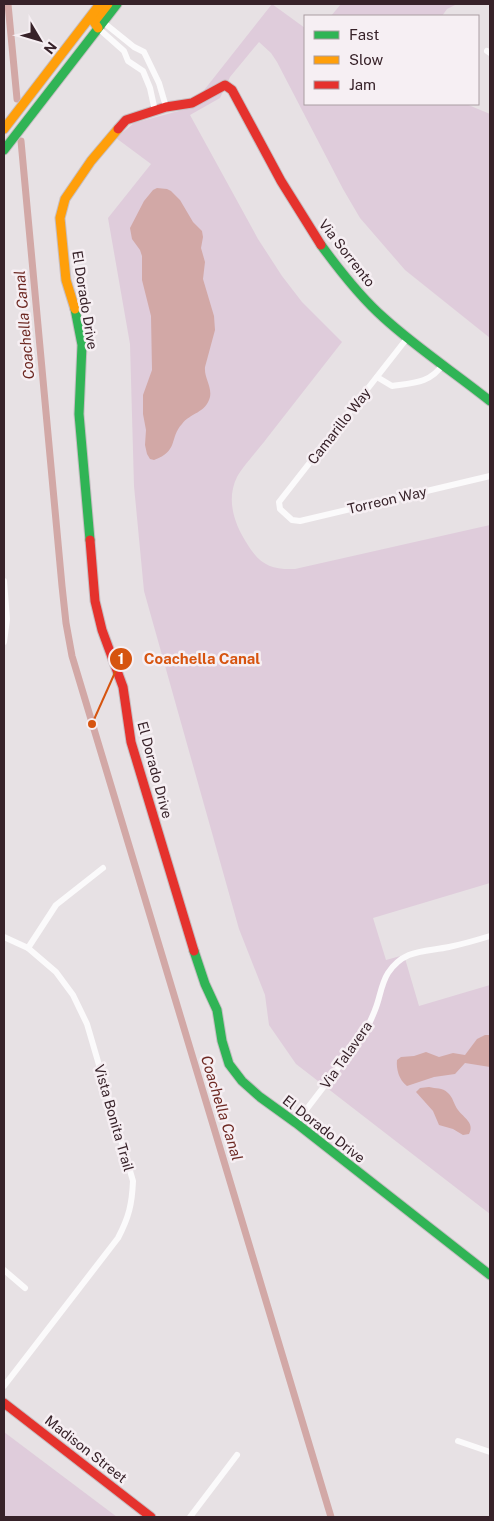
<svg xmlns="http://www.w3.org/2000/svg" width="494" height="1521" viewBox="0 0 494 1521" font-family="'Public Sans',sans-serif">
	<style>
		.green { fill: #dfccdb }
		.water { fill: #d2a8a6 }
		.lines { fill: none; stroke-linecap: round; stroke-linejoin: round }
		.canal { stroke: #d2a8a6; stroke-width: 7 }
		.fast-casing { stroke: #c6bec2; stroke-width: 11 }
		.slow-casing { stroke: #c6bec2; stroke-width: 11 }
		.jam-casing { stroke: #c6bec2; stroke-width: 11 }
		.street { stroke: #fbfafb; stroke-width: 6 }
		.fast { stroke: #30b455; stroke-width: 9 }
		.slow { stroke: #ff9f0a; stroke-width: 9 }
		.jam { stroke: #e5322d; stroke-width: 9 }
		.labels { text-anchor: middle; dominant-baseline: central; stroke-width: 5; stroke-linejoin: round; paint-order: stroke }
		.street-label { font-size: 14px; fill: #372229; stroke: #f6eff3 }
		.water-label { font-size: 15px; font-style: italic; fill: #6d2822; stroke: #f6eff3 }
		.leader { fill: none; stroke: #d6540f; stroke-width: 2 }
		.callout-dot { fill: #d6540f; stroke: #f6eff3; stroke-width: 2 }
		.mark-label { font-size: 15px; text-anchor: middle; font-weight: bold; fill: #fff }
		.callout-label { font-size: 15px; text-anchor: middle; font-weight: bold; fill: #d6540f; stroke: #f6eff3; stroke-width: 5; stroke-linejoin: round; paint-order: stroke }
	</style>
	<rect width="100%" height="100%" fill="#e7e1e4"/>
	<!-- green -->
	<g class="green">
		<path d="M272,4L305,28V104H466L490,114V338L405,270L360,218L343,189L277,62L271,53L259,42L230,77L220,98L190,115L258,239L282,276L302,302L342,342C317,374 292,406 267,438C259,449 243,466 237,477C226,499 234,523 246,542C259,564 270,570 295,569L490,525V883L373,918L386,960L404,955L419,1006L490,985V1214L296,1064L269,1025L265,995L239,929L144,591L134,486L130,344L108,218L151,164L116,138L134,123L190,108Z"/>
		<polygon points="341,4 457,4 447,9 442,16 331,16"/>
		<polygon points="4,1432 117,1517 4,1517"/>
	</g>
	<!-- water -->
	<g class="water">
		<path d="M157,188L167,189L171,191L180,200L193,222L202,231L203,237L201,248L205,262L203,279L214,316L215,330L205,367C204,378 212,386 210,397C206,413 190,413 182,424C169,438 179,451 154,460L150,459L147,454L145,445L146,430L143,414V395L152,370L151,316L142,280V256L140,250L132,239L130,228L144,201L153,190Z"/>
		<path d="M485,1035H490V1067L465,1063L455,1074L434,1077L407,1086C399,1080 396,1069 397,1060L401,1057L414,1056L426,1052L439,1057L453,1053L465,1055L477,1039Z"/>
		<path d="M429,1087C436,1089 442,1087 448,1093C453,1097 454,1105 458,1110C464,1118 475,1123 469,1134L463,1135L453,1129L439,1125L433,1111L416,1092L420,1088Z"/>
	</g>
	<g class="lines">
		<!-- canal -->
		<g class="canal">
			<polyline points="8,4 17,99"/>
			<polyline points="21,141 62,586 66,623 72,656 331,1517"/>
		</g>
		<defs>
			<g id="fast">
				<polyline points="4,150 117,4"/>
				<path d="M321,245C340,271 360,297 384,318C417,348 455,373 490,401"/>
				<polyline points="75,309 82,345 79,414 90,540"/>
				<polyline points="194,951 205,984 217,1010 222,1041 229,1064 242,1081 260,1097 296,1123 490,1275"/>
			</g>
			<g id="slow">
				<polyline points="98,28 94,22 108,4"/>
				<polyline points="4,129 100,4"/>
				<polyline points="75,309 66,280 60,218 65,199 91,161 118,129"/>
			</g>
			<g id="jam">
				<polyline points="118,129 126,120 166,107 192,103 225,85 232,90 281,181 321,245"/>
				<polyline points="90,540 95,601 102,630 123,687 131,742 194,951"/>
				<polyline points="4,1403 151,1517"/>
			</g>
		</defs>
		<!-- fast casing -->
		<use href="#fast" class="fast-casing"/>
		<!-- slow casing -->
		<use href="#slow" class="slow-casing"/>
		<!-- jam casing -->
		<use href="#jam" class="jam-casing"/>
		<!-- street -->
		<g class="street">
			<polyline points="103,22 134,47 144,52 159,83 166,107"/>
			<polyline points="98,28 124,51 128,61 143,71 150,88 155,111"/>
			<polyline points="487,51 490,53"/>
			<polyline points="408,337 286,493 279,502 280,509 292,520 300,521 490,476"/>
			<path d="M377,377L392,386C413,383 431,383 443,364"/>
			<polyline points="4,581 7,619 4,642"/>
			<path d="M4,937L28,948L56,972L73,995L87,1024L133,1181C132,1204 129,1217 118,1238L4,1386"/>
			<polyline points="28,948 56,905 103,868"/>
			<path d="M296,1123L364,1034C368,1026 372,1018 375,1010C380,998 381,984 388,973C404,949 424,952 449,947C463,944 477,940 490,936"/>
			<polyline points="4,1270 25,1288"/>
			<polyline points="458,1441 490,1452"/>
			<polyline points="190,1517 237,1455"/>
		</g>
		<!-- fast -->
		<use href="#fast" class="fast"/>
		<!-- slow -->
		<use href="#slow" class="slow"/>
		<!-- jam -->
		<use href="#jam" class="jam"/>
	</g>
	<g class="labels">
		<!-- street labels -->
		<g class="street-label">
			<text transform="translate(347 253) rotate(52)">Via Sorrento</text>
			<text transform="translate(85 300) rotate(81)">El Dorado Drive</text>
			<text transform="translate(339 426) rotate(-52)">Camarillo Way</text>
			<text transform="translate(387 500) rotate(-13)">Torreon Way</text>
			<text transform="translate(155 770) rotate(75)">El Dorado Drive</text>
			<text transform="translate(346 1055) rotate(-55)">Via Talavera</text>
			<text transform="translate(114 1118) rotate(74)">Vista Bonita Trail</text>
			<text transform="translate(324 1129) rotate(38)">El Dorado Drive</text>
			<text transform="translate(86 1449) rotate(38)">Madison Street</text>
		</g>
		<!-- water labels -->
		<g class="water-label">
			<text transform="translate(24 325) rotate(-95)">Coachella Canal</text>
			<text transform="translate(222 1108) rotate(73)">Coachella Canal</text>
		</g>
	</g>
	<!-- callouts -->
	<path class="leader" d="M92 724L121 659"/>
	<g class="callout-dot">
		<circle cx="92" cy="724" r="5"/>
		<circle cx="121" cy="659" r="12"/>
	</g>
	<g class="mark-label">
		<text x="121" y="664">1</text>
	</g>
	<g class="callout-label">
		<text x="202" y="664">Coachella Canal</text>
	</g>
	<!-- border -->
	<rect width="494" height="1521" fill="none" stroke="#372229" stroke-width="10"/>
	<!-- legend -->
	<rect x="304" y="15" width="175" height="90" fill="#f6eff3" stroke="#aa9da2"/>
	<rect x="314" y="31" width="25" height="8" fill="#30b455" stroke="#aa9da2"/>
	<text x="349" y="40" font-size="15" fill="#372229">Fast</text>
	<rect x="314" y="56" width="25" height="8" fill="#ff9f0a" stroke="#aa9da2"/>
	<text x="349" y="65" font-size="15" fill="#372229">Slow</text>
	<rect x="314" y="81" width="25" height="8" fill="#e5322d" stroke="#aa9da2"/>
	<text x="349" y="90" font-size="15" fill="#372229">Jam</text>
	<!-- north arrow -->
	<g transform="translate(40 40) rotate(128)" stroke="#f6eff3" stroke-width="4" paint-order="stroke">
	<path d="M0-4L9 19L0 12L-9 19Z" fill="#372229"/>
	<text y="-8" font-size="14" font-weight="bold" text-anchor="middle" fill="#372229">N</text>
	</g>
</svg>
